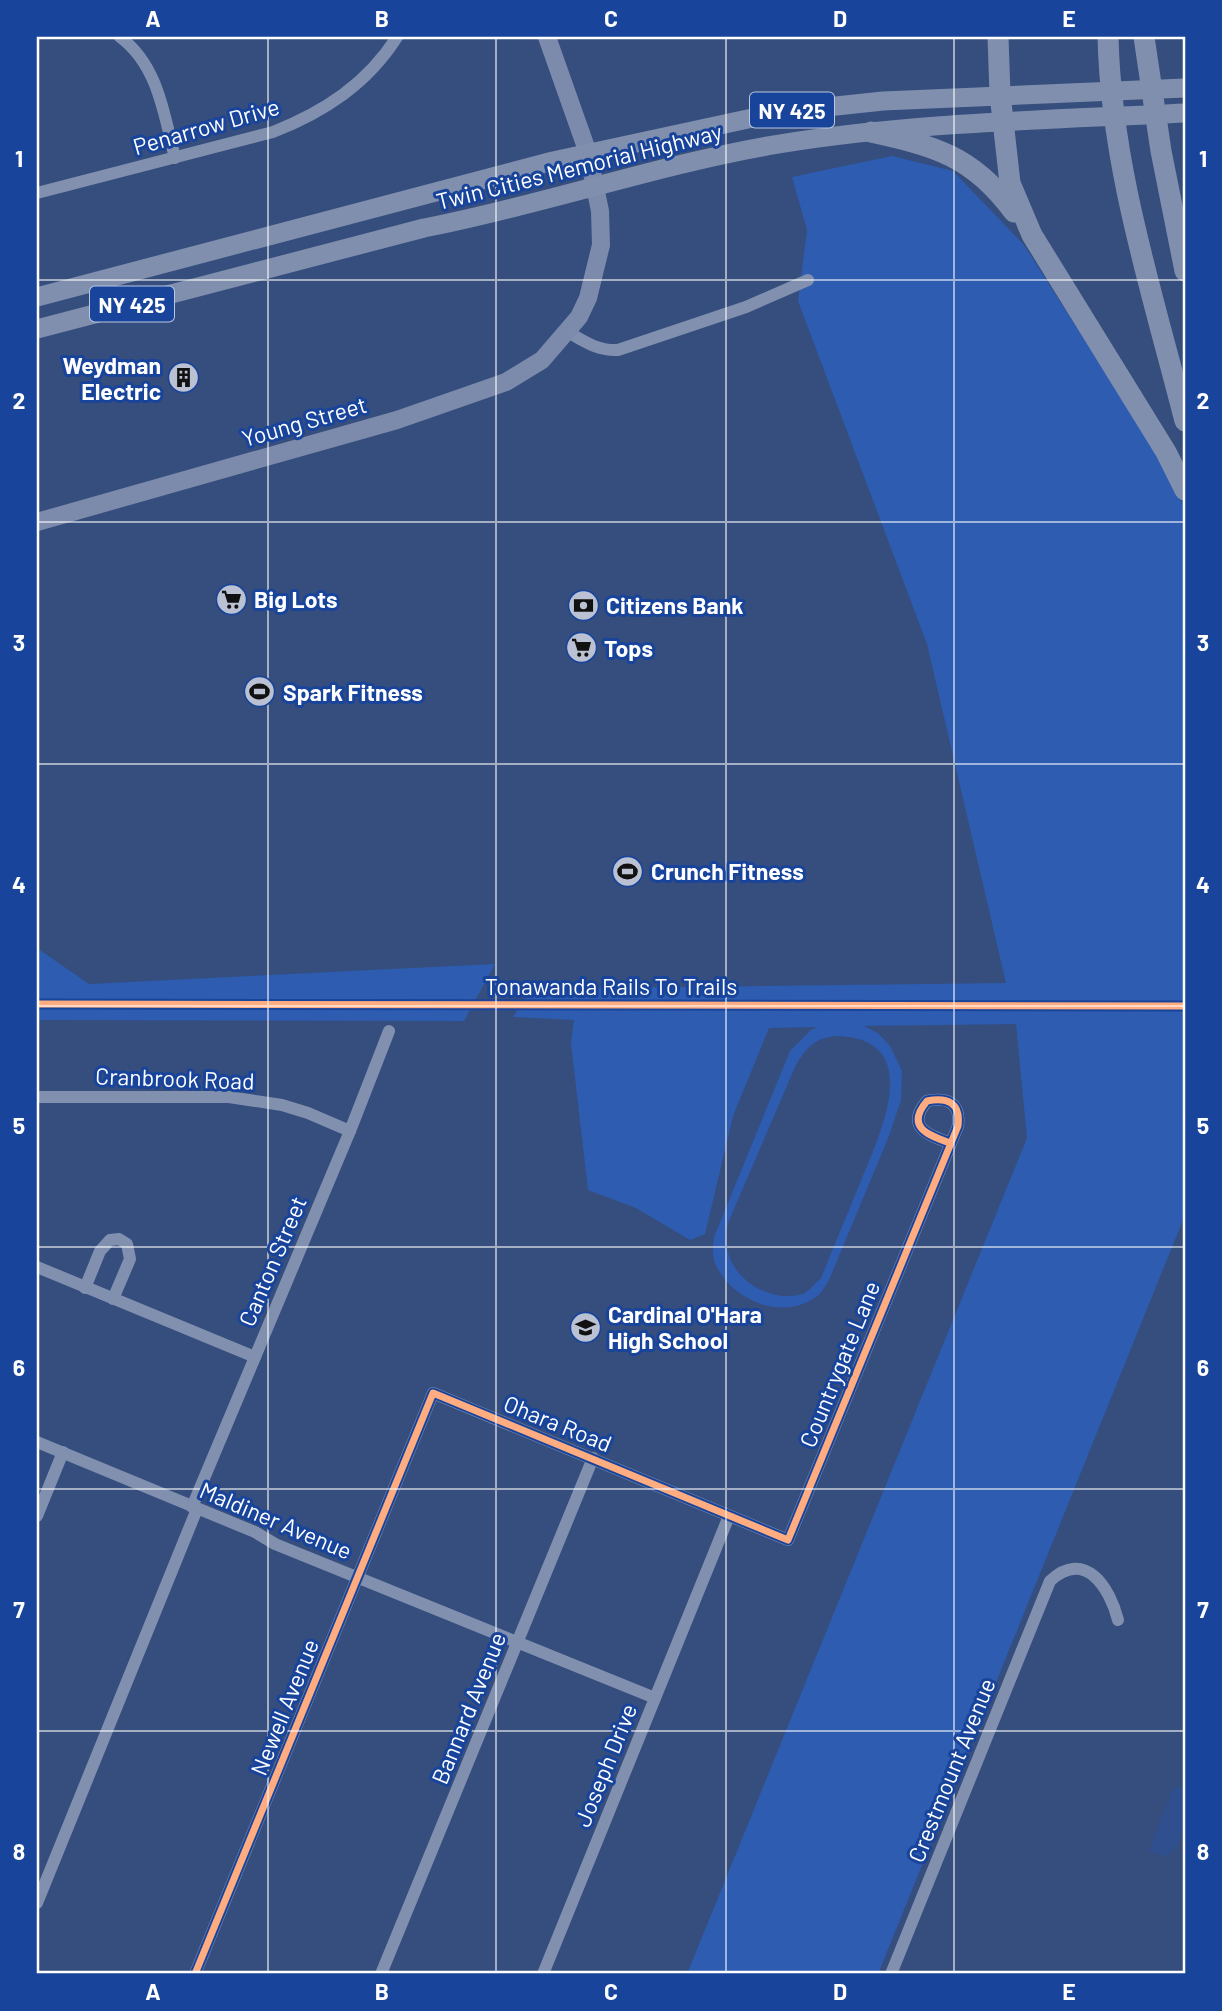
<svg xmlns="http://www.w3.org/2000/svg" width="1222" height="2011" viewBox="0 0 1222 2011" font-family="Barlow,sans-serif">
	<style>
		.green { fill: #2d5cb1; fill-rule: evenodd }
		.water { fill: #304f8e }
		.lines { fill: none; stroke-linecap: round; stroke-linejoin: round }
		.street { stroke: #8190af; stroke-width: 12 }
		.secondary { stroke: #7c8bab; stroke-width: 18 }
		.primary { stroke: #7f8fad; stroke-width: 19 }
		.highway { stroke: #808fad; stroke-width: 21 }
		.cycleway-casing { stroke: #18449b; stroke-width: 11 }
		.cycleway { stroke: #ffac80; stroke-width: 7 }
		.grid { fill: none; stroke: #fff; stroke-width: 2; stroke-opacity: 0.55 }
		.labels { text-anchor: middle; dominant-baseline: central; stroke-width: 6; stroke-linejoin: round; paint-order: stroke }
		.shield { fill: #18449b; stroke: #bac7e1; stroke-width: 2 }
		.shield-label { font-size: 21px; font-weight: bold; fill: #fff }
		.street-label { font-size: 23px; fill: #fff; stroke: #18449b }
		.poi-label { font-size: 23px; font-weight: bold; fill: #fff; stroke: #18449b; text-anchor: start }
		.neatline { fill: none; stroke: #fff; stroke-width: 2.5 }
		.grid-label { font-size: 23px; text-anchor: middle; font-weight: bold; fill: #fff }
	</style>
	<rect width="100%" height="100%" fill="#364e7d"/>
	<!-- green -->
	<g class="green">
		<path d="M892,156L953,171L1024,245L1170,474L1185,509V1215L878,1974H687L1027,1138L1016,1024L864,1026L878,1033L890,1046L902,1071L901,1100L889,1136L829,1280C825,1286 821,1294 816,1297C781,1322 730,1299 715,1263C712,1255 713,1245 714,1237L790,1051L811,1030L817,1027L769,1028L733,1116L705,1234L690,1240L636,1208L588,1190L571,1043L574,1020L513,1017L531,989L1006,983L927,644L798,301L807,230L792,177ZM836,1036C928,1038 879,1136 860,1183C847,1215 834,1246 821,1278C816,1282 811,1289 805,1293C799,1296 790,1296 783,1296C747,1292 718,1261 728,1223L795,1067C806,1048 814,1038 836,1036Z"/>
		<polygon points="37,948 89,984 495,964 464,1021 37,1020"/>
	</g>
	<!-- water -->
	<path class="water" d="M1173,1787L1185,1788C1185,1811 1187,1844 1166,1857L1149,1851Z"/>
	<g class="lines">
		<!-- street -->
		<g class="street">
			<path d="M120,37C158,65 164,114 175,158"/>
			<path d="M37,193L273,132C324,112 367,84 397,37"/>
			<path d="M568,332C585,342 598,351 618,350L746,307L808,280"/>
			<polyline points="37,1097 229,1097 282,1105 308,1113 350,1131"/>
			<polyline points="37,1267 255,1357"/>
			<polyline points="85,1288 100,1251 110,1240 119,1239 127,1244 130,1259 113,1299"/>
			<polyline points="37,1442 255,1532 275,1544 655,1698"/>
			<polyline points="192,1507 350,1131 389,1031"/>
			<polyline points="37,1516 63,1452"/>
			<polyline points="37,1903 197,1509"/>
			<path d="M195,1974L433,1393L788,1540L958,1126C961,1103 948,1097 927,1101C905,1127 928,1135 950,1143"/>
			<polyline points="381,1974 593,1458"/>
			<polyline points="543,1974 729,1516"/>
			<path d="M891,1974L1050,1581C1085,1548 1110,1588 1118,1620"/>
		</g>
		<!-- secondary -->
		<polyline class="secondary" points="37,522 397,420 506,382 542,360 579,317 588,298 601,245 600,211 588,153 547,37"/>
		<!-- primary -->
		<g class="primary">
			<polyline points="37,297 553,161 780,112 883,101 1185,88"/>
			<path d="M37,329L424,228C543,205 659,164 779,144C913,122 1050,120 1185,113"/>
		</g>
		<!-- highway -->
		<g class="highway">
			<polyline points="998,37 1000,94 1010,183 1032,235 1166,452 1185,490"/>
			<path d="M1108,37C1111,167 1153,295 1185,421"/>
			<polyline points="1144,37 1161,151 1185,271"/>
			<path d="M871,132C935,146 973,156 1014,212"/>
		</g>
		<defs>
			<g id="cycleway">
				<polyline points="37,1004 1185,1006"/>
				<path d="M195,1974L433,1393L788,1540L958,1126C961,1103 948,1097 927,1101C905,1127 928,1135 950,1143"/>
			</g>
		</defs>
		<!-- cycleway casing -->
		<use href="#cycleway" class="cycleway-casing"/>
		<!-- cycleway -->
		<use href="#cycleway" class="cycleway"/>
	</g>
	<!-- grid -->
	<path class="grid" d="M268,37V1974M496,37V1974M726,37V1974M954,37V1974M37,280H1185M37,522H1185M37,764H1185M37,1006H1185M37,1247H1185M37,1489H1185M37,1731H1185"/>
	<!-- icons -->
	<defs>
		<symbol id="building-disc" viewBox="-11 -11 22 22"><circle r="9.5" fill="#b9c1d2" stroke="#18449b"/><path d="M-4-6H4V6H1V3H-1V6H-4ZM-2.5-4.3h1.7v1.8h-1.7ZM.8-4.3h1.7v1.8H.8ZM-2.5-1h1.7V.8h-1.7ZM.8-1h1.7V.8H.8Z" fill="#111"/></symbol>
		<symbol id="supermarket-disc" viewBox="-11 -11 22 22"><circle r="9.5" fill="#b9c1d2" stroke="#18449b"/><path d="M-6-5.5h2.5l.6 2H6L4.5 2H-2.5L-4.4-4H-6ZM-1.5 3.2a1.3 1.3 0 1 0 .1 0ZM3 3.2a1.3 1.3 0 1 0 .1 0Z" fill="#111"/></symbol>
		<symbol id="bank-disc" viewBox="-11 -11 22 22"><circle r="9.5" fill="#b9c1d2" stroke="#18449b"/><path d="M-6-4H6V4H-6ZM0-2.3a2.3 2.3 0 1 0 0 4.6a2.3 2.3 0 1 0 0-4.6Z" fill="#111"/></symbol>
		<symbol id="stadium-disc" viewBox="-11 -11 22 22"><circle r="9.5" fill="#b9c1d2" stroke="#18449b"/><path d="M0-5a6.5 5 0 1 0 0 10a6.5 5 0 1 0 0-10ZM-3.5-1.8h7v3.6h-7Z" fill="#111"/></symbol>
		<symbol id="school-disc" viewBox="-11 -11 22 22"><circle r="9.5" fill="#b9c1d2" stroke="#18449b"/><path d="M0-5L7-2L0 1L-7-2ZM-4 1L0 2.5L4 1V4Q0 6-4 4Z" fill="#111"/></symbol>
	</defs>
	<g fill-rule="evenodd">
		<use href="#building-disc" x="166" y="360" width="35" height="35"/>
		<use href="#supermarket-disc" x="214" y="582" width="35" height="35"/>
		<use href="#bank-disc" x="566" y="588" width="35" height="35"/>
		<use href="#supermarket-disc" x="564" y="630" width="35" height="35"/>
		<use href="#stadium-disc" x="242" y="674" width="35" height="35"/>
		<use href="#stadium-disc" x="610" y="854" width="35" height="35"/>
		<use href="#school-disc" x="568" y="1310" width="35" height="35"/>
	</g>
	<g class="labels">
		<!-- shield labels -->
		<g class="shield">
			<rect x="750" y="92.5" width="84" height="35" rx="5"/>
			<rect x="90" y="286.5" width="84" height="35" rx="5"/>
		</g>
		<g class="shield-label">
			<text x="792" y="110">NY 425</text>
			<text x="132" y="304">NY 425</text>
		</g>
		<!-- street labels -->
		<g class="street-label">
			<text transform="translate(206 126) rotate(-16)">Penarrow Drive</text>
			<text transform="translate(579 166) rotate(-14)">Twin Cities Memorial Highway</text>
			<text transform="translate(304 421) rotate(-16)">Young Street</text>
			<text x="611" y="986">Tonawanda Rails To Trails</text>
			<text transform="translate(175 1078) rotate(2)">Cranbrook Road</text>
			<text transform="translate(272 1261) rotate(-67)">Canton Street</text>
			<text transform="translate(839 1364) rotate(-68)">Countrygate Lane</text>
			<text transform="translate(558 1423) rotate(22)">Ohara Road</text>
			<text transform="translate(276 1520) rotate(23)">Maldiner Avenue</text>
			<text transform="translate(284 1707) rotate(-68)">Newell Avenue</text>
			<text transform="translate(468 1708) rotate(-68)">Bannard Avenue</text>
			<text transform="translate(605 1765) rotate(-68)">Joseph Drive</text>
			<text transform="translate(951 1770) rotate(-68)">Crestmount Avenue</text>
		</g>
		<!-- poi labels -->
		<g class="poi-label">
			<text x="161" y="365" text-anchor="end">Weydman<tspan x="161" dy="26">Electric</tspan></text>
			<text x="254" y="599">Big Lots</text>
			<text x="606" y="605">Citizens Bank</text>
			<text x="604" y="648">Tops</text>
			<text x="283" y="692">Spark Fitness</text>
			<text x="651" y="871">Crunch Fitness</text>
			<text x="608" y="1314">Cardinal O'Hara<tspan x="608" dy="26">High School</tspan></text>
		</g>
	</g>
	<!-- border -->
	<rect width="1222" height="2011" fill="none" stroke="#18449b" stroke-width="77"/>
	<rect x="38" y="38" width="1146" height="1934" class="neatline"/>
	<g class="grid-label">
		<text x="153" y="27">A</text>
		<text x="382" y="27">B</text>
		<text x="611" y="27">C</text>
		<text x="840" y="27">D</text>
		<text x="1069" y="27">E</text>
		<text x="19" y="167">1</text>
		<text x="1203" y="167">1</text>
		<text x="19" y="409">2</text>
		<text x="1203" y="409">2</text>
		<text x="19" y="651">3</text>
		<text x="1203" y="651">3</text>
		<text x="19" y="893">4</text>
		<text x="1203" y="893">4</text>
		<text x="19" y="1134">5</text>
		<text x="1203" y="1134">5</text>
		<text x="19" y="1376">6</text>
		<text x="1203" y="1376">6</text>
		<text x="19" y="1618">7</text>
		<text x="1203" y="1618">7</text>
		<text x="19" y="1860">8</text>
		<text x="1203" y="1860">8</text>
		<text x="153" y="2000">A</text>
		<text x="382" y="2000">B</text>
		<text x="611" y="2000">C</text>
		<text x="840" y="2000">D</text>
		<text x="1069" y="2000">E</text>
	</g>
</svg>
